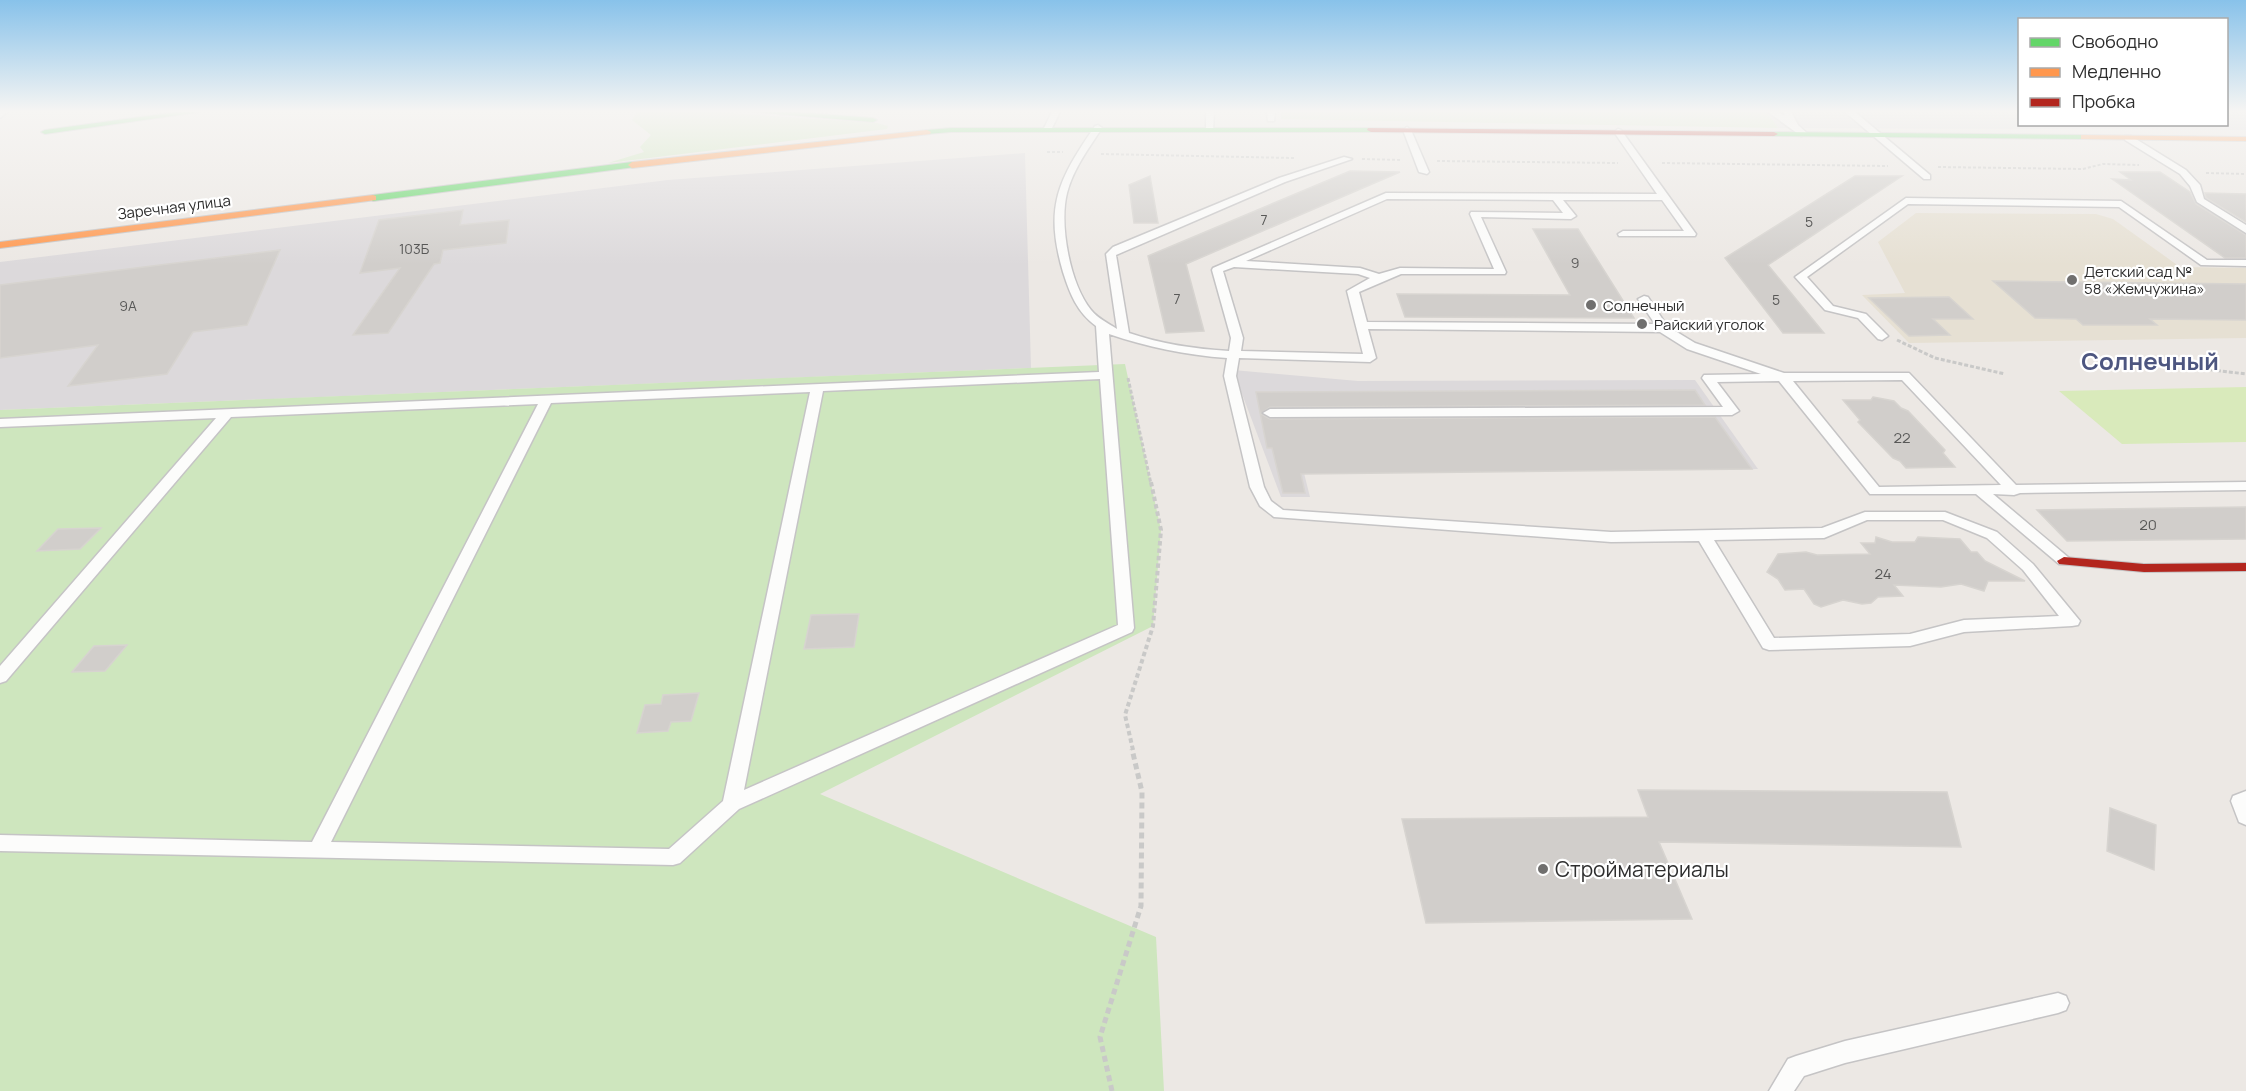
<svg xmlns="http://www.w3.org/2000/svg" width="2246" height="1091" viewBox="0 0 2246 1091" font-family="Manrope,sans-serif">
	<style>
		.industrial { fill: #dcd9db }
		.education { fill: #e6e0d3 }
		.green { fill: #cee6be }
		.pitch { fill: #d9eabb }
		.building { fill: #d1cecb; stroke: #d7d4d0; stroke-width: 1.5 }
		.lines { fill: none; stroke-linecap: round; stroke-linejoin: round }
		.lane-casing { stroke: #c5c4c5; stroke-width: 3 }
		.fast-casing { stroke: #c5c4c5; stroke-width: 2 }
		.slow-casing { stroke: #c5c4c5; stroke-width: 2 }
		.jam-casing { stroke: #c5c4c5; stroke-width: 2 }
		.path-far3 { stroke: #c9c9c8; stroke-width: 2; stroke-dasharray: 3 2; stroke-linecap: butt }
		.path-far2 { stroke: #c9c9c8; stroke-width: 3; stroke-dasharray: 4 2; stroke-linecap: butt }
		.path-far1 { stroke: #c9c9c8; stroke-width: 4; stroke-dasharray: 4.5 3; stroke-linecap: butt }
		.path { stroke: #c9c9c8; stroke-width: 5; stroke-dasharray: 6 4; stroke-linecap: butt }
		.lane { fill: #fcfcfb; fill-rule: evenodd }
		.fast { fill: #63d668; fill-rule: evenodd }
		.slow { fill: #ff974d; fill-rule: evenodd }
		.jam { fill: #b3261e; fill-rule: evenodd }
		.poi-dot { fill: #706f6e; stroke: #fff; stroke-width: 2 }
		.labels { text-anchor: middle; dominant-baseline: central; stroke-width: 4.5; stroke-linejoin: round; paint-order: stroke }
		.far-number-label { font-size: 14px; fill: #585857 }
		.far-street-label { font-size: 15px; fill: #2e2e2e; stroke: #fff }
		.far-poi-label { font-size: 15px; fill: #2e2e2e; stroke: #fff; text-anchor: start }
		.number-label { font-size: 15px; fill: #585857 }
		.near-poi-label { font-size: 21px; fill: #2e2e2e; stroke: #fff; text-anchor: start }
		.district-label { font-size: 24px; font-weight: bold; fill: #4d5680; stroke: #fff }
	</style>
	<rect width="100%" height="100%" fill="#ece8e4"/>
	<!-- industrial -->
	<g class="industrial">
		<polygon points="1767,112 2019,112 2020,124 2226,124 2227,112 2246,112 2246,130 1778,128"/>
		<polygon points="1025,153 1031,368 0,410 0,262 668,180"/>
		<polygon points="1233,370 1358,381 1695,380 1758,469 1304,473 1310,497 1281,497"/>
	</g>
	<!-- education -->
	<polygon class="education" points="1916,213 2096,214 2113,219 2180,267 2246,268 2246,338 1909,343 1862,295 1905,293 1878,242"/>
	<!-- green -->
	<g class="green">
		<polygon points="637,112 716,112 877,123 888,126 887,129 608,163 644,152 640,147 651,135 632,120"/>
		<polygon points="1281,112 1767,112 1778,128 1281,119"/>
		<polygon points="1125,364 1161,530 1153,626 820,794 1156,937 1164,1091 0,1091 0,410"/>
	</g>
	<!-- pitch -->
	<polygon class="pitch" points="2246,387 2246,442 2122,444 2059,391"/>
	<!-- building -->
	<g class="building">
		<polygon points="1350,171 1400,172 1186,264 1204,331 1166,333 1148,256"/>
		<polygon points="2120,172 2160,172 2190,192 2196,204 2246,235 2246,258 2225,258 2112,179 2131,180"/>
		<polygon points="1150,176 1158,223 1134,223 1129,185"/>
		<polygon points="1855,176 1902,176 1768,265 1824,333 1783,333 1725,258"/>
		<polygon points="2205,193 2246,194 2246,222 2206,198"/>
		<polygon points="463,210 460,225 509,220 506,243 443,250 440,263 434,264 388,333 353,335 400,268 360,273 379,220"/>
		<polygon points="1533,229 1578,229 1634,318 1405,317 1397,294 1570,295"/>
		<polygon points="280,250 247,325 193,332 167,374 68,386 98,345 0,358 0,285"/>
		<polygon points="1993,281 2246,284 2246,320 2150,319 2157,325 2083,325 2076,319 2035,318"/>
		<polygon points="1949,297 1973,319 1933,319 1950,335 1909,336 1869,298"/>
		<polygon points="1695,390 1705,405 1270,407 1261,414 1270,419 1715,417 1752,469 1301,474 1305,493 1283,493 1272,448 1267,448 1256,392"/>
		<polygon points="1873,397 1894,401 1901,408 1908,411 1945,450 1943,453 1955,467 1906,468 1900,461 1893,458 1858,422 1860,420 1843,400 1871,400"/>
		<polygon points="2246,507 2246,539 2067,541 2037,510"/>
		<polygon points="101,528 80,549 37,551 58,529"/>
		<polygon points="1876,537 1892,542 1915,542 1918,537 1960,539 1971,552 1977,552 1985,561 2025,581 1988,581 1984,591 1961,584 1941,587 1894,585 1903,596 1878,597 1871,603 1862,604 1843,600 1821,607 1814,604 1804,589 1785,590 1778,579 1767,572 1778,554 1806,552 1817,555 1870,554 1861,543 1875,543"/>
		<polygon points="859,614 854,647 804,649 811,615"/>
		<polygon points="127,645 105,671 72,672 94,646"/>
		<polygon points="699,693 691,721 671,722 668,731 637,733 645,705 661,704 663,695"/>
		<polygon points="1638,790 1947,792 1961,847 1659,842 1692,919 1426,923 1402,819 1648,817"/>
		<polygon points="2110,808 2156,825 2154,870 2107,851"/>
	</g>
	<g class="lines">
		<defs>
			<g id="lane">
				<polygon points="0,112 7,112 0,118"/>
				<polygon points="1052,112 1060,112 1051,130 1045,130 1044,128"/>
				<polygon points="1206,112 1214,112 1213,131 1206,129"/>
				<polygon points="1267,112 1275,112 1274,121 1268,121"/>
				<polygon points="1768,112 1778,112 1785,116 1783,112 1791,112 1798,125 1808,134 1801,136"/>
				<polygon points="1845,112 1855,112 1930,175 1930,179 1924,179"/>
				<path d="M1098,125L1102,128C1089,148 1073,169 1067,193C1059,225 1070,284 1091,310C1097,318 1108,323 1117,329L1106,254L1113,247L1279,178L1344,157L1352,159L1285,182L1116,255L1129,333C1161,344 1195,349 1229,351L1231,338L1212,270L1213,268L1386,193L1657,194L1614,132L1618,129L1621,130L1696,234L1695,236H1619L1618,234L1623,231H1684L1662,200H1563L1576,216L1571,219L1481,217L1506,272L1505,274H1401L1359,292L1367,322L1655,324L1638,299L1644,296L1648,297L1667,326L1695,343L1784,373H1909L2016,485L2246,482V490L2020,493L2014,495L1993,494L2069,558L2072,561L2069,564H2059L1976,494H1870L1779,381L1717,382L1739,411L1732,415L1270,417L1263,413L1270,409L1723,407L1702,378L1704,375L1761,374L1687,349L1660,332L1368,329L1376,358L1370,362L1239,358L1236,376L1264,487L1271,501L1283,510L1611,532L1822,528L1865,512H1945L1997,532L2033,564L2080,621L2078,625L2072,626L1964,632L1910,646L1769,650L1763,648L1699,541L1611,542L1274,517L1260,506L1250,487L1224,376L1227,358C1186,355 1147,347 1109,334L1134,628L1132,632L739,809L680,863L673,865L0,851V835L312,842L538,404L231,417L6,681L0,683V666L216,418L0,427V419L1099,372L1096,326C1077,312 1070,294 1063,272C1044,207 1058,180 1095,126ZM1387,199L1553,200L1563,213L1471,212L1470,214L1494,269L1400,268L1379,274L1360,268L1246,261ZM1234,267L1358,274L1370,278L1347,291L1363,354L1241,351L1243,338L1223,271ZM1100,379L1118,625L744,790L823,391ZM1902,380L2001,485L1879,487L1793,381ZM810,392L723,801L669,849L331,842L551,403ZM1867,520H1943L1987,538L2023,570L2059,616L1964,620L1910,634L1774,638L1714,540L1824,538Z"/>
				<polygon points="1407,127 1411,130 1429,172 1427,174 1419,172 1403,130"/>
				<polygon points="2125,136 2131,136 2186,170 2200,185 2204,199 2246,225 2246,233 2197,202 2190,186 2180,174 2125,140"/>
				<polygon points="1906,198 2121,201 2207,260 2246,260 2246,266 2201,265 2119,207 1908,204 1807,277 1833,306 1866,314 1888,336 1882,340 1878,339 1858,318 1825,310 1795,277"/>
				<polygon points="2246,791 2246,825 2239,822 2231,801 2233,796"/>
				<polygon points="2058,993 2066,996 2069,1003 2066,1010 2058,1013 1845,1063 1804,1076 1794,1091 1769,1091 1788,1059 1796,1056 1845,1041"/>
			</g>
			<g id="fast">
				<polygon points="176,112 200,112 45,134 41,132 45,130"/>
				<polygon points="754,112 797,112 873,118 877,120 873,122"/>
				<polygon points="951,128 1371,128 1375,130 1371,132 951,132 927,134 923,132 927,130"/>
				<polygon points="1771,132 2084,135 2088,137 2084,139 1774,136 1770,134"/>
				<polygon points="632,162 635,163 635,167 373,201 369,198 373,195"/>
			</g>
			<g id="slow">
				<polygon points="927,130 931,132 930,134 632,168 628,165 632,162"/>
				<polygon points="2081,135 2246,137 2246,141 2084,139 2081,139"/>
				<polygon points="373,195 376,196 376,200 0,248 0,242"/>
			</g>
			<g id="jam">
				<polygon points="1368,128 1774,132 1778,134 1774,136 1371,132 1367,130"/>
				<polygon points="2064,557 2144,564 2246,563 2246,571 2144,572 2059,564 2057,561"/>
			</g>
		</defs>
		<!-- lane casing -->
		<use href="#lane" class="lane-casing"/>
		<!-- fast casing -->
		<use href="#fast" class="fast-casing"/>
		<!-- slow casing -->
		<use href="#slow" class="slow-casing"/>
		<!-- jam casing -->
		<use href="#jam" class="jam-casing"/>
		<!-- path-far3 -->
		<g class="path-far3">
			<polyline points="1047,152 1063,152"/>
			<polyline points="1101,154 1294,158"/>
			<polyline points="1362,159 1402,160"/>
			<polyline points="1437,161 1618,163"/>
			<polyline points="1662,163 1888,166"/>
			<polyline points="1938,167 2083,169 2103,164 2139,165"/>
			<polyline points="2206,173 2246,174"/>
		</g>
		<!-- path-far2 -->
		<g class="path-far2">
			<polyline points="1897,340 1935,358 2005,374"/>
			<polyline points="2205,369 2246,374"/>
			<polyline points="1128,378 1151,484"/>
		</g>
		<!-- path-far1 -->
		<polyline class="path-far1" points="1133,750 1125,715 1153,626 1161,530 1151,482"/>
		<!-- path -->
		<polyline class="path" points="1112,1091 1100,1037 1141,906 1142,792 1132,749"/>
		<!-- lane -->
		<use href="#lane" class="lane"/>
		<!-- fast -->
		<use href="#fast" class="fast"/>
		<!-- slow -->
		<use href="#slow" class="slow"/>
		<!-- jam -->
		<use href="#jam" class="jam"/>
	</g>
	<!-- sky -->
	<linearGradient id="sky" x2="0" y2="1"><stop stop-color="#88c2ea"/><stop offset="0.42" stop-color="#f6f5f3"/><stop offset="1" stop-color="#f6f5f3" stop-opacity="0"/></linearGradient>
	<rect width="2246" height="265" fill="url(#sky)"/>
	<!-- markers -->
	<g class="poi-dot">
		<circle cx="2072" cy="280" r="6"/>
		<circle cx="1591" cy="305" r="6"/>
		<circle cx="1642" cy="324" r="6"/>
		<circle cx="1543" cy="869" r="6"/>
	</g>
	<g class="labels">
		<!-- far-number labels -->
		<g class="far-number-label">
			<text x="1264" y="219">7</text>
			<text x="1809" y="221">5</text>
			<text x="414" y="248">103Б</text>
			<text x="1575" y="262">9</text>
			<text x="1177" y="298">7</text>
			<text x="1776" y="299">5</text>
			<text x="128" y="305">9А</text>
		</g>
		<!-- far-street labels -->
		<g class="far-street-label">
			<text transform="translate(174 207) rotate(-7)">Заречная улица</text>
		</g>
		<!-- far-poi labels -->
		<g class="far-poi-label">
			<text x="2084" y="271">Детский сад №<tspan x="2084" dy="17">58 «Жемчужина»</tspan></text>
			<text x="1603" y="305">Солнечный</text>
			<text x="1654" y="324">Райский уголок</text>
		</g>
		<!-- number labels -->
		<g class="number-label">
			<text x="1902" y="437">22</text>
			<text x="2148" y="524">20</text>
			<text x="1883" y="573">24</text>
		</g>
		<!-- near-poi labels -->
		<g class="near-poi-label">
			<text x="1555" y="869">Стройматериалы</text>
		</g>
		<!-- district labels -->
		<g class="district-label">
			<text x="2150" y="360">Солнечный</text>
		</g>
	</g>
	<!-- legend -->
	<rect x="2018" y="18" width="210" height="108" fill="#ffffff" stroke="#ababab" stroke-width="1.5"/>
	<rect x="2030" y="38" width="30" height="9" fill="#63d668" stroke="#ababab" stroke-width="1.5"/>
	<text x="2072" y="48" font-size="18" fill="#2e2e2e">Свободно</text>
	<rect x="2030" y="68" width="30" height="9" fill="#ff974d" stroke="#ababab" stroke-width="1.5"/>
	<text x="2072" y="78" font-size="18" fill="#2e2e2e">Медленно</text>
	<rect x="2030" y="98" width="30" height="9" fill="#b3261e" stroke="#ababab" stroke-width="1.5"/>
	<text x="2072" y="108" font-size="18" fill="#2e2e2e">Пробка</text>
</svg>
